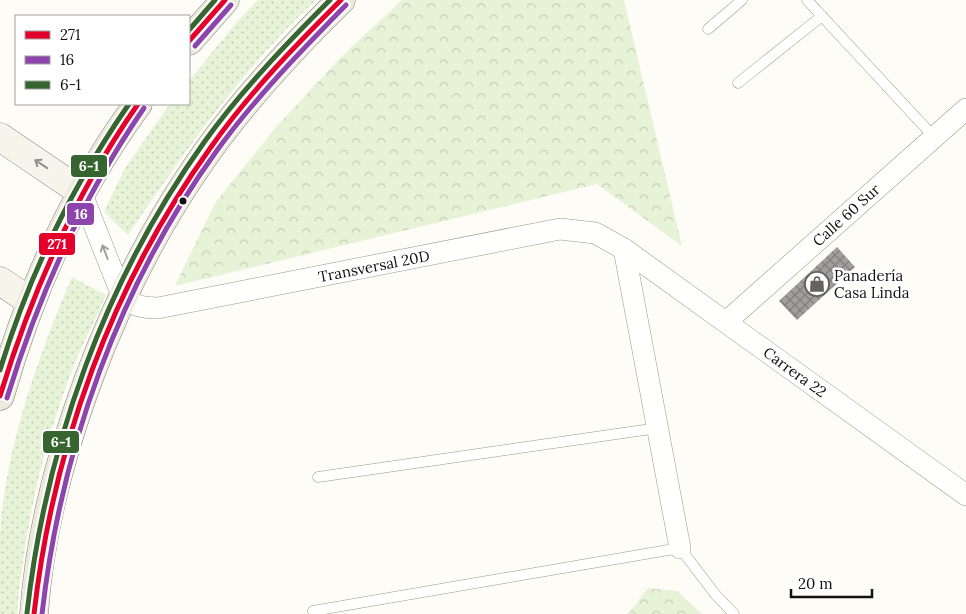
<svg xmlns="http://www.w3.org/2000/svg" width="966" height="614" viewBox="0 0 966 614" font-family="Lora,serif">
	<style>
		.grass { fill: url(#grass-dots) }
		.park { fill: url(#park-crowns) }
		.building { fill: url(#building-cross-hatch) }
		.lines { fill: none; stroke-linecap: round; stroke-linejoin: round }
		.lane-casing { stroke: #979795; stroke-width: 11 }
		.street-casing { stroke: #979795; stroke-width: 22 }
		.secondary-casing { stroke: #8e8d8b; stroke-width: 29 }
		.primary-casing { stroke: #858482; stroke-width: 29 }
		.lane { stroke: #fffffe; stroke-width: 10 }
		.street { stroke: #fffffe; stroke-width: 21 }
		.secondary { stroke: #f6f4eb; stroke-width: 28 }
		.primary { stroke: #ede9dc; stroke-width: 28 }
		.bus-1-casing { stroke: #fff; stroke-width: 9 }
		.bus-2-casing { stroke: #fff; stroke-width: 9 }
		.bus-3-casing { stroke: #fff; stroke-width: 9 }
		.bus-1 { stroke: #e4002b; stroke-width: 5 }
		.bus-2 { stroke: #8e44ad; stroke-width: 5 }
		.bus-3 { stroke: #36652f; stroke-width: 5 }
		.oneway { stroke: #8f8e89 }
		.oneway2 { stroke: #a0a09f }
		.bus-dot { fill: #111; stroke: #fff; stroke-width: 2 }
		.labels { text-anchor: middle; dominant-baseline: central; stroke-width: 5; stroke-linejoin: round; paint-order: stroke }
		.street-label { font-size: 15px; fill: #111; stroke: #fff }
		.poi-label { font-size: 15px; fill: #111; stroke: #fff; text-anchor: start }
		.line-badge { stroke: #fff; stroke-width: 2 }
		.badge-label { font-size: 14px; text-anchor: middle; font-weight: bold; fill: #fff }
	</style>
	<defs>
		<pattern id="grass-dots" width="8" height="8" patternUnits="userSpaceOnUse" patternTransform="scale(1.25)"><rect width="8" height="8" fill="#e7f3d7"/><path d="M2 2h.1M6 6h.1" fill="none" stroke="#c5cfb8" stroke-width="1.8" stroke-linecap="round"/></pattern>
		<pattern id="park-crowns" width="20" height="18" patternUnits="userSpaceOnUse" patternTransform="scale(1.25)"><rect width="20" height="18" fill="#e7f3d7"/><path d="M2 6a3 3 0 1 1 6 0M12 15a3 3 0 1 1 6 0" fill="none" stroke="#c5cfb8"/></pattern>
		<pattern id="building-cross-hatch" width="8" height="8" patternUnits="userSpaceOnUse" patternTransform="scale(1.25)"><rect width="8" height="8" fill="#a19f9c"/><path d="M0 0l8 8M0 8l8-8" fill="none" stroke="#82807e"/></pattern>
	</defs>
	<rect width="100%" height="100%" fill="#fdfcf7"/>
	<!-- grass -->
	<g class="grass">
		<path d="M258,0H316C242,69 184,152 128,235L104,212L125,168L170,104H189V81L237,22Z"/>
		<path d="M72,277L106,295C97,316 86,337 77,358C44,438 24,528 17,614H0C0,587 0,560 0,534C5,450 39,353 72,277Z"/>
	</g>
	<!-- park -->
	<g class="park">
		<polygon points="402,0 624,0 682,246 597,184 175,286 215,203 277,126 342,56"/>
		<polygon points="648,588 677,591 702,614 628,614"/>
	</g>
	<!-- building -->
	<polygon class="building" points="837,247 855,267 797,320 779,301"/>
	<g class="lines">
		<defs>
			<g id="lane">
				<polyline points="807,0 934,137"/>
				<polyline points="708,29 742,0"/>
				<polyline points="738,83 822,16"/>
				<polyline points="318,477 658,428"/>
				<polyline points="313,611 680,548 715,594 734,614"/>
			</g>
			<g id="street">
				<path d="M81,192L123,298C134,306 144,308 158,308L560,229L595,233L624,249L966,495"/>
				<polyline points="624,249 680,548"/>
				<polyline points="726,322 966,109"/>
			</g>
			<g id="secondary">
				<polyline points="0,137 81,192"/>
				<polyline points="0,281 30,301"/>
			</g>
			<g id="primary">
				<polyline points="189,41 225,0"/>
				<path d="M0,396C30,291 73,192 138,104"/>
				<path d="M34,614C44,468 113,289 196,168C237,107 289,51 341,0"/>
			</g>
		</defs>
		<!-- lane casing -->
		<use href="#lane" class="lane-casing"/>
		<!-- street casing -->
		<use href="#street" class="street-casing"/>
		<!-- secondary casing -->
		<use href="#secondary" class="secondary-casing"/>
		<!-- primary casing -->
		<use href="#primary" class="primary-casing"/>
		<!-- lane -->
		<use href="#lane" class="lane"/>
		<!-- street -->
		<use href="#street" class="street"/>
		<!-- secondary -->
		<use href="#secondary" class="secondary"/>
		<!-- primary -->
		<use href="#primary" class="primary"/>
		<defs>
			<g id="bus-1">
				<polyline points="189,41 225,0"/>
				<path d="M0,396C32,291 75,194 138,104"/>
				<path d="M34,614C53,446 112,284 211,147C249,93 295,46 341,0"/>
			</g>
			<g id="bus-2">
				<polyline points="195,46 231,5"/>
				<path d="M7,398C39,294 82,198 144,108"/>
				<path d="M42,614C61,448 119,285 218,149C256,97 301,51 346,5"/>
			</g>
			<g id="bus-3">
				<polyline points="189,30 215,0"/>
				<path d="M0,370C29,275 72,186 129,104"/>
				<path d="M27,613C46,444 105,280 205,141C242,90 286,44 330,0"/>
			</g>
		</defs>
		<!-- bus-1 casing -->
		<use href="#bus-1" class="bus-1-casing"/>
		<!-- bus-2 casing -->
		<use href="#bus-2" class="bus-2-casing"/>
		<!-- bus-3 casing -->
		<use href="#bus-3" class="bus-3-casing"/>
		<!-- bus-1 -->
		<use href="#bus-1" class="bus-1"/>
		<!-- bus-2 -->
		<use href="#bus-2" class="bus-2"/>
		<!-- bus-3 -->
		<use href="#bus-3" class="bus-3"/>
	</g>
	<!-- one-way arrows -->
	<defs><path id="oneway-shaft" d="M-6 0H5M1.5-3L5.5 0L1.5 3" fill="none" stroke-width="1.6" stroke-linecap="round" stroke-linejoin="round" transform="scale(1.25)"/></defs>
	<use class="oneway" href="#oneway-shaft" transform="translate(41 164) rotate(-146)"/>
	<use class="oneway2" href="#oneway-shaft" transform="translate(105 252) rotate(-111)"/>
	<!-- icons -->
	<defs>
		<symbol id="shop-ring" viewBox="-11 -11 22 22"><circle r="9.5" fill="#fff" stroke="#646362" stroke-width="1.5"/><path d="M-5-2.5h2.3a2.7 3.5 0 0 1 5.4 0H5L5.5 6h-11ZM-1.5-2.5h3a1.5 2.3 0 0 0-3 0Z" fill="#646362"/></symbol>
	</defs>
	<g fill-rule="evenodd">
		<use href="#shop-ring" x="803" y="270" width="28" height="28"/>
	</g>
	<!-- markers -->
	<circle class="bus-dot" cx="183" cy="201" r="4.5"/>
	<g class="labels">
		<!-- street labels -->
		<g class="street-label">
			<text transform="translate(846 215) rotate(-42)">Calle 60 Sur</text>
			<text transform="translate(374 266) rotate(-11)">Transversal 20D</text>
			<text transform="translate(795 372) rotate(36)">Carrera 22</text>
		</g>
		<!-- poi labels -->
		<g class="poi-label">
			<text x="834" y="275">Panadería<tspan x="834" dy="17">Casa Linda</tspan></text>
		</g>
	</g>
	<g class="line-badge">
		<rect x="70" y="154" width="38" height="24" rx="5" fill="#36652f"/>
		<rect x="66" y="202" width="29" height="24" rx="5" fill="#8e44ad"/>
		<rect x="38" y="232" width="38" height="24" rx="5" fill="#e4002b"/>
		<rect x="42" y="430" width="38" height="24" rx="5" fill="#36652f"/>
	</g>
	<g class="badge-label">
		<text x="89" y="171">6-1</text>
		<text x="81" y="219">16</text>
		<text x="57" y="249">271</text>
		<text x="61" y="447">6-1</text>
	</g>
	<!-- legend -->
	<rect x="15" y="15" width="175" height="90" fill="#ffffff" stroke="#a0a0a0"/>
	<rect x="25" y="31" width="25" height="8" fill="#e4002b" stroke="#a0a0a0"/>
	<text x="60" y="40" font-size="15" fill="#111111">271</text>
	<rect x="25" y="56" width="25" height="8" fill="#8e44ad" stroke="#a0a0a0"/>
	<text x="60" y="65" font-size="15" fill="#111111">16</text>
	<rect x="25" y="81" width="25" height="8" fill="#36652f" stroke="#a0a0a0"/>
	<text x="60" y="90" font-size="15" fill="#111111">6-1</text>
	<!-- scale -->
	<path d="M791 589v8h81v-8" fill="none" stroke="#111111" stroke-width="2.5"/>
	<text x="798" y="589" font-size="15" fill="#111111" stroke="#ffffff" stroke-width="4" paint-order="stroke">20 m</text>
</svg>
